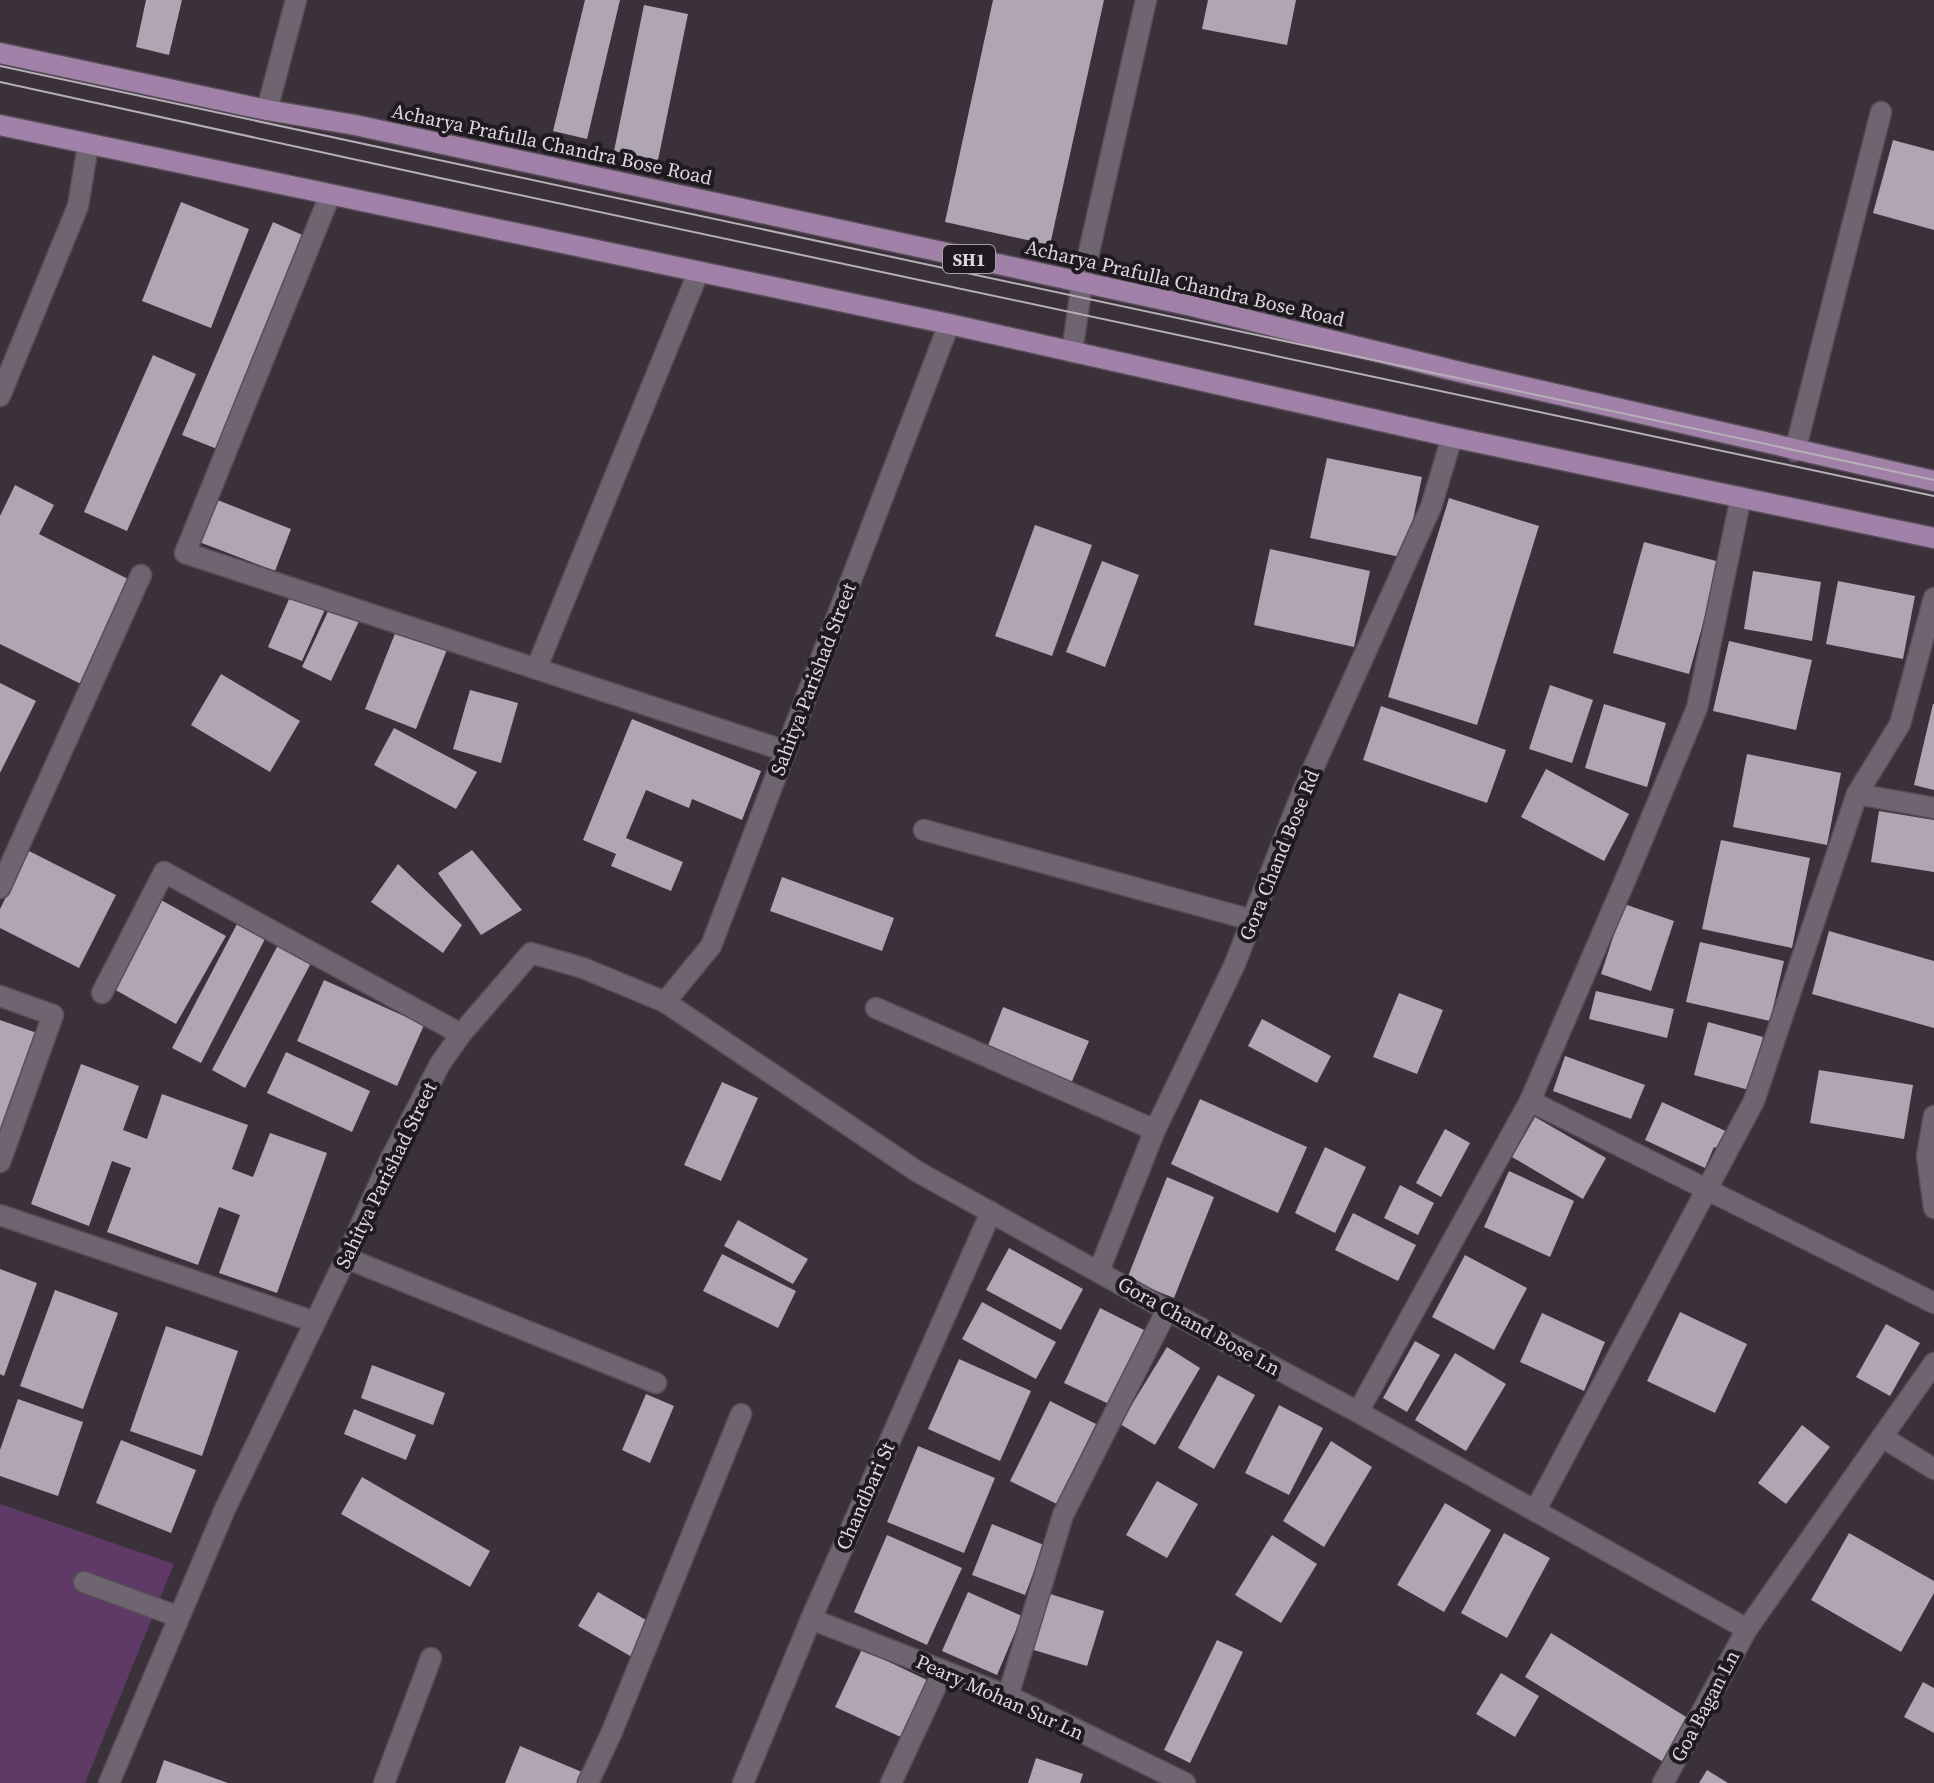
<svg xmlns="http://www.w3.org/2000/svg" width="1934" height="1783" viewBox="0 0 1934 1783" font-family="'Source Serif 4',serif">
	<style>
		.green { fill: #603a67 }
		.building { fill: #b0a5b2 }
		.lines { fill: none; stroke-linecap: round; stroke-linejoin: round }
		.lane-casing { stroke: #564e57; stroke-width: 23 }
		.street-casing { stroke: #564e57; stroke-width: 23 }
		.primary-casing { stroke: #564e57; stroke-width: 23 }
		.lane { stroke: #6f6571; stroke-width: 20 }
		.street { stroke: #6f6571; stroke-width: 20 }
		.primary { stroke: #a281a9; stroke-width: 20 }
		.tram { stroke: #b6afb7; stroke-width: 2 }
		.labels { text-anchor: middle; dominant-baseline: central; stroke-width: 8; stroke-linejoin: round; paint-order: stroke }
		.shield { fill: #1e1a1f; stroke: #a49ea5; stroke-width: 2 }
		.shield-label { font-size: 18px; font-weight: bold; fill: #ddd7de }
		.street-label { font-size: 20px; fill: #ddd7de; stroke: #1e1a1f }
	</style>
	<rect width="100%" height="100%" fill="#3a313b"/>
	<!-- green -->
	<polygon class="green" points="0,1504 174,1564 85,1783 0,1783"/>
	<!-- building -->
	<g class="building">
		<polygon points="146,0 182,0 169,55 136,47"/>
		<polygon points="585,0 620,0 587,139 553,131"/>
		<polygon points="993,0 1104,0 1050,245 945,222"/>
		<polygon points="1208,0 1296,0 1287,45 1202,29"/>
		<polygon points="644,5 688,14 658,160 614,151"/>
		<polygon points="1893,140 1934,151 1934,230 1873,213"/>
		<polygon points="181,202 249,229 211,328 142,301"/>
		<polygon points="273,222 307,237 217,449 182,435"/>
		<polygon points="153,355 196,374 127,531 84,512"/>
		<polygon points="1327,458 1422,477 1405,558 1310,538"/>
		<polygon points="15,485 54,505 39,534 132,581 81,684 0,644 0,516"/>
		<polygon points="210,497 291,529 275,571 194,540"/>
		<polygon points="1449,498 1539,526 1477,725 1388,697"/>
		<polygon points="1035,525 1092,545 1052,656 995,636"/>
		<polygon points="1644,542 1720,562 1689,674 1613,653"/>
		<polygon points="1270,549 1370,571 1354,647 1254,625"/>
		<polygon points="1102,561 1139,575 1105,667 1066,652"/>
		<polygon points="1753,571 1821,582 1812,641 1744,629"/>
		<polygon points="1838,581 1915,596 1903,659 1826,644"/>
		<polygon points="293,590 327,605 302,661 268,647"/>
		<polygon points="331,605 360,619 331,681 302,667"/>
		<polygon points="398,626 448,647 416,729 365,709"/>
		<polygon points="1729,641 1812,660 1796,730 1713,711"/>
		<polygon points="221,674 300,721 270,772 191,725"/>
		<polygon points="0,683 36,701 0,773"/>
		<polygon points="1550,685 1593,700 1572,763 1529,749"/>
		<polygon points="470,690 518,703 501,763 453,749"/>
		<polygon points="1604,704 1666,723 1647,787 1585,768"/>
		<polygon points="1933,704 1934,704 1934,790 1914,785"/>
		<polygon points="1381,706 1506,750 1487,803 1363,760"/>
		<polygon points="632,719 761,771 742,820 692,799 689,808 646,790 626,838 683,862 671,891 611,866 616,854 583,840"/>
		<polygon points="394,728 477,772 456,809 374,765"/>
		<polygon points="1747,754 1841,773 1827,845 1733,827"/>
		<polygon points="1546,769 1629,814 1604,861 1521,817"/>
		<polygon points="1879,811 1934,820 1934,872 1871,862"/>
		<polygon points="1721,840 1810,858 1792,948 1702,929"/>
		<polygon points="472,850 522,910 481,935 438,873"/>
		<polygon points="29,851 116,895 79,968 0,928 0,909"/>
		<polygon points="398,864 462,925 443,953 371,902"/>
		<polygon points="782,877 894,918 882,951 770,911"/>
		<polygon points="161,900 226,936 176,1024 112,988"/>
		<polygon points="1624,904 1674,921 1651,991 1601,974"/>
		<polygon points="237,924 265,939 201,1063 172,1048"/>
		<polygon points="1829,931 1934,961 1934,1028 1812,994"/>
		<polygon points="1700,942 1784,961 1770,1021 1686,1002"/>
		<polygon points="278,945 311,963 245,1088 212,1070"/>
		<polygon points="324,980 424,1025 397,1086 297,1041"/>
		<polygon points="1596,991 1674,1009 1667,1038 1589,1019"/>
		<polygon points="1399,993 1443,1010 1417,1074 1373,1057"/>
		<polygon points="1003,1007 1089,1041 1070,1086 986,1051"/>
		<polygon points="1262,1019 1331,1056 1317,1083 1248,1046"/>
		<polygon points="0,1020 37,1033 0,1140"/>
		<polygon points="1708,1022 1763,1037 1749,1090 1694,1075"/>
		<polygon points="286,1052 370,1091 352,1132 267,1093"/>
		<polygon points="1565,1056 1645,1085 1631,1119 1553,1091"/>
		<polygon points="81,1064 139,1086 123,1130 147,1139 162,1094 248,1125 232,1169 253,1177 270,1133 327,1153 277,1293 219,1273 240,1215 219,1207 198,1265 107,1232 131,1168 112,1161 89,1226 31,1204"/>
		<polygon points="1819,1070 1913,1085 1904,1139 1810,1123"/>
		<polygon points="722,1082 758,1098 721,1181 684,1165"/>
		<polygon points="1200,1099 1307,1147 1278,1213 1171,1164"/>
		<polygon points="1662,1102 1730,1133 1722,1151 1714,1147 1705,1168 1645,1140"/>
		<polygon points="1535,1117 1606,1158 1583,1199 1512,1157"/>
		<polygon points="1445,1129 1470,1143 1441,1197 1416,1183"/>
		<polygon points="1325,1147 1366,1167 1335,1233 1295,1213"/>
		<polygon points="1509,1171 1574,1201 1550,1257 1484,1227"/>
		<polygon points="1167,1177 1214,1197 1174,1298 1127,1279"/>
		<polygon points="1400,1185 1434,1203 1418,1235 1384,1218"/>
		<polygon points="1353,1213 1416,1245 1398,1281 1335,1250"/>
		<polygon points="738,1220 808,1259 793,1284 724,1246"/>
		<polygon points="1009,1248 1083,1289 1061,1330 986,1290"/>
		<polygon points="722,1254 796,1291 778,1328 703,1291"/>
		<polygon points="1465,1255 1527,1288 1494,1350 1432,1317"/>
		<polygon points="0,1269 37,1283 4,1376 0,1374"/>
		<polygon points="55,1290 118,1313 83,1409 20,1386"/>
		<polygon points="982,1302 1056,1342 1036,1379 962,1339"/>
		<polygon points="1100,1308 1144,1330 1109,1404 1064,1383"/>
		<polygon points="1680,1312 1747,1344 1715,1413 1647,1381"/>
		<polygon points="1542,1313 1605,1342 1584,1391 1520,1362"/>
		<polygon points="1886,1324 1920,1343 1890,1396 1856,1377"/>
		<polygon points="166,1326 238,1351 202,1456 130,1431"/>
		<polygon points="1415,1341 1440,1355 1407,1412 1383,1398"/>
		<polygon points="1167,1347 1200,1368 1155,1445 1120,1424"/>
		<polygon points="1455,1353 1506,1384 1466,1451 1415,1420"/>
		<polygon points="959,1359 1031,1391 1000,1461 928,1429"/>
		<polygon points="372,1365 445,1393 433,1425 361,1398"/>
		<polygon points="1218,1375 1255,1395 1214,1469 1178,1448"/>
		<polygon points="646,1394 674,1406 650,1463 622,1450"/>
		<polygon points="18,1399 83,1422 58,1496 0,1476 0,1450"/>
		<polygon points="1050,1401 1096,1424 1057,1504 1010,1481"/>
		<polygon points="1279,1405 1323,1428 1289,1495 1245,1473"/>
		<polygon points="354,1409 416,1435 406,1460 344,1434"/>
		<polygon points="1802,1425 1830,1447 1786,1504 1758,1483"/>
		<polygon points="121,1440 196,1470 171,1533 96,1503"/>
		<polygon points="1331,1441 1372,1467 1324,1547 1283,1521"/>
		<polygon points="918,1446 995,1478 964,1553 887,1522"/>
		<polygon points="362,1477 490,1551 470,1587 341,1514"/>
		<polygon points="1157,1481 1198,1504 1167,1558 1126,1535"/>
		<polygon points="1445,1503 1491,1530 1444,1612 1397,1585"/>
		<polygon points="992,1524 1044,1545 1025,1595 972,1575"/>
		<polygon points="1504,1533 1550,1558 1507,1638 1461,1613"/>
		<polygon points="1849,1533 1934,1581 1934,1593 1901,1652 1811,1600"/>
		<polygon points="887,1535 962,1568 927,1645 854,1612"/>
		<polygon points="1272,1535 1317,1564 1281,1623 1235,1595"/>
		<polygon points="598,1592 651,1623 632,1657 578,1626"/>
		<polygon points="968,1592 1022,1616 997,1675 942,1651"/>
		<polygon points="1044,1592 1104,1611 1087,1666 1027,1648"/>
		<polygon points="1551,1633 1691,1720 1665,1763 1525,1677"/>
		<polygon points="1217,1640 1243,1652 1190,1763 1164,1750"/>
		<polygon points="862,1649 929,1681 903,1738 835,1707"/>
		<polygon points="1501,1673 1539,1696 1515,1737 1476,1714"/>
		<polygon points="1923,1682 1934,1688 1934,1733 1904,1717"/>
		<polygon points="520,1746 582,1772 577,1783 505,1783"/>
		<polygon points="1036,1758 1083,1774 1080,1783 1028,1783"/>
		<polygon points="164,1760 228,1783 156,1783"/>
		<polygon points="1707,1770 1728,1783 1699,1783"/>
	</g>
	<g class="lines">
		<defs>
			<g id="lane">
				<polyline points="0,888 141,575"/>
				<polyline points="0,996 53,1015 0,1162"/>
				<polyline points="84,1582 179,1617"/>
			</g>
			<g id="street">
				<polyline points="267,110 296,0"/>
				<polyline points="330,195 185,553 786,751"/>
				<polyline points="1072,352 1082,283 1146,0"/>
				<polyline points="0,396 78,206 88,145"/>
				<polyline points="1795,451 1881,112"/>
				<polyline points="537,667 698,273"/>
				<polyline points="1857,794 1934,808"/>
				<polyline points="924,830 1252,920"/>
				<polyline points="102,993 164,872 461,1034"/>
				<polyline points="665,1002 918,1172 1167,1310 1358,1412 1747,1629"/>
				<polyline points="876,1008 1155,1130"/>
				<polyline points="1530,1101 1934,1303"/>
				<polyline points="1934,1116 1927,1156 1934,1208"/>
				<polyline points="0,1215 315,1322"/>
				<polyline points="346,1258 656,1383"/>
				<polyline points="1099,1271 1155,1130 1234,966 1302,793 1431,507 1452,437"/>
				<polyline points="1358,1412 1530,1101 1633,862 1697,708 1741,497"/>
				<polyline points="1882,1437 1934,1469"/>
				<polyline points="1535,1511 1754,1101 1857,794 1900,724 1934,598"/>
				<polyline points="811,1619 1008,1696 1185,1783"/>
				<polyline points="1008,1696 1063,1515 1167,1310"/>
				<polyline points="109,1783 225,1509 346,1258 389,1162 440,1064 461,1034 531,953 583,968 665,1002 711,946 949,324"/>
				<polyline points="384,1783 431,1658"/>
				<polyline points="588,1783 611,1734 741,1414"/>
				<polyline points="743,1783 811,1619 991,1212"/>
				<polyline points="891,1783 943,1671"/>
				<polyline points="1663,1783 1747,1629 1934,1363"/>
			</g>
			<g id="primary">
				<polyline points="0,53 267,110 355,125 1192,306 1464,373 1934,481"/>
				<polyline points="0,125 949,324 1452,437 1934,538"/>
			</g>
		</defs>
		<!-- lane casing -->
		<use href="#lane" class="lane-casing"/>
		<!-- street casing -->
		<use href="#street" class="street-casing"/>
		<!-- primary casing -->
		<use href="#primary" class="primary-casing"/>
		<!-- lane -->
		<use href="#lane" class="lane"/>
		<!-- street -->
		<use href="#street" class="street"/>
		<!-- primary -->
		<use href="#primary" class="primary"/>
		<!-- tram -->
		<g class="tram">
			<polyline points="0,66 1934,480"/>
			<polyline points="0,82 440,178 1934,496"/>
		</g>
	</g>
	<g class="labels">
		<!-- shield labels -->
		<rect class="shield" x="943" y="245" width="52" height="28" rx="6"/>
		<g class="shield-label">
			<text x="969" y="259">SH1</text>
		</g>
		<!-- street labels -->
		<g class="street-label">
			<text transform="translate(552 144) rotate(12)">Acharya Prafulla Chandra Bose Road</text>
			<text transform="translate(1185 283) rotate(13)">Acharya Prafulla Chandra Bose Road</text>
			<text transform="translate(813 679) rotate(-69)">Sahitya Parishad Street</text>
			<text transform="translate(1279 855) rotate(-68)">Gora Chand Bose Rd</text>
			<text transform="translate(386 1175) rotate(-64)">Sahitya Parishad Street</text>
			<text transform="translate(1199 1326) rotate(29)">Gora Chand Bose Ln</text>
			<text transform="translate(865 1496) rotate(-66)">Chandbari St</text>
			<text transform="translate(1000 1697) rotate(24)">Peary Mohan Sur Ln</text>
			<text transform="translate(1705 1706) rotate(-62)">Goa Bagan Ln</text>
		</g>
	</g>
</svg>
